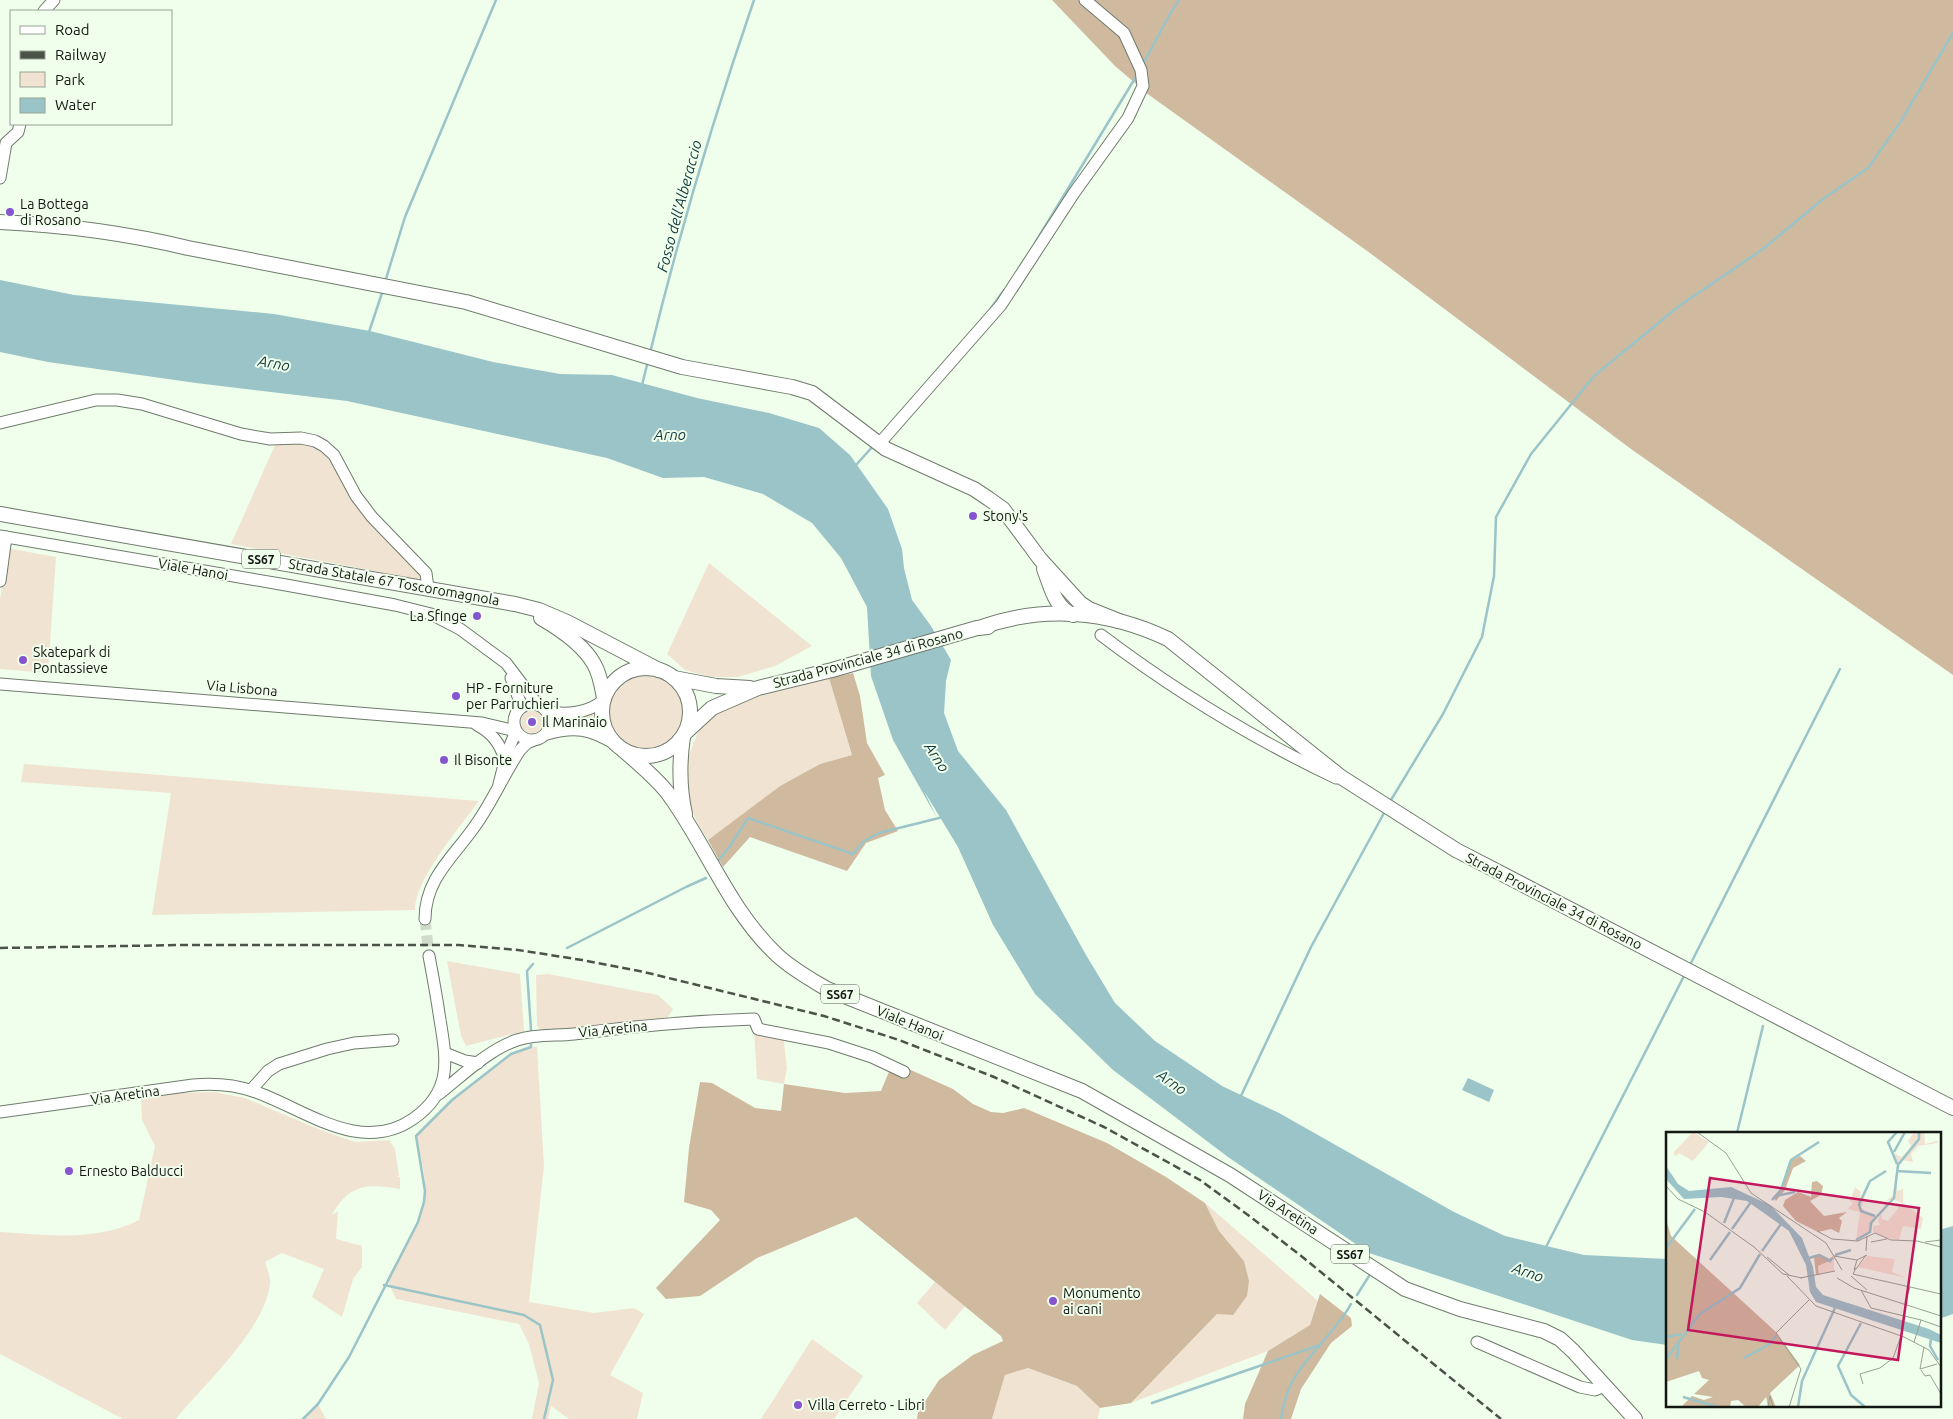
<svg xmlns="http://www.w3.org/2000/svg" width="1953" height="1419" viewBox="0 0 1953 1419" font-family="Ubuntu,sans-serif">
	<style>
		.green { fill: #f1e3d1 }
		.forest { fill: #cfba9f }
		.water { fill: #9ac4c7 }
		.lines { fill: none; stroke-linecap: round; stroke-linejoin: round }
		.stream { stroke: #9ac4c7; stroke-width: 2.5 }
		.minor-tunnel { stroke: #cfdbcb; stroke-width: 11; stroke-dasharray: 11 5.5; stroke-linecap: butt }
		.minor-casing { stroke: #6f7b6c; stroke-width: 13 }
		.major-casing { stroke: #6f7b6c; stroke-width: 16 }
		.minor { stroke: #fff; stroke-width: 11 }
		.major { stroke: #fff; stroke-width: 14 }
		.rail { stroke: #4b5248; stroke-width: 2.5; stroke-dasharray: 8 4; stroke-linecap: butt }
		.poi-dot { fill: #8455ce; stroke: #f0feec; stroke-width: 2 }
		.labels { text-anchor: middle; dominant-baseline: central; stroke-width: 4; stroke-linejoin: round; paint-order: stroke }
		.shield { fill: #f0feec; stroke: #555c53; stroke-width: 1 }
		.shield-label { font-size: 12px; font-weight: bold; fill: #131711 }
		.poi-label { font-size: 14px; fill: #131711; stroke: #f0feec; text-anchor: start }
		.street-label { font-size: 14px; fill: #131711; stroke: #f0feec }
		.water-label { font-size: 15px; font-style: italic; fill: #123a3d; stroke: #f0feec }
		.inset-river { fill: none; stroke: #9ac4c7; stroke-width: 2.5 }
		.inset-road { fill: none; stroke: #98a294; stroke-width: 1 }
		.view { fill: #c2185b; fill-opacity: 0.15; stroke: #c2185b; stroke-width: 2.5 }
		.inset-edge { fill: none; stroke: #131711; stroke-width: 2.5 }
	</style>
	<rect width="100%" height="100%" fill="#f0feec"/>
	<!-- green -->
	<g class="green">
		<polygon points="286,441 317,446 331,458 422,573 422,580 231,544 275,445"/>
		<polygon points="7,548 56,557 48,673 0,669 0,600"/>
		<polygon points="709,563 812,646 775,666 738,677 710,677 685,670 667,654"/>
		<circle cx="646" cy="712" r="37"/>
		<polygon points="829,678 852,755 820,764 780,786 708,840 697,822 685,794 687,760 698,732 721,708 753,697"/>
		<circle cx="532" cy="722" r="11"/>
		<polygon points="593,711 596,730 556,728 555,717"/>
		<path d="M24,764L479,801C460,827 415,879 415,910L152,915L171,793L21,782Z"/>
		<polygon points="447,961 520,974 524,1031 466,1046 461,1036"/>
		<polygon points="548,974 658,995 673,1009 666,1020 542,1031 537,1026 536,975"/>
		<polygon points="754,1030 783,1034 787,1068 784,1084 757,1079"/>
		<path d="M531,1047H537L544,1166L529,1302L594,1313L634,1308L644,1314L610,1375L643,1393L637,1419H569L551,1406L548,1419H532L539,1383L529,1344L519,1324L396,1299L387,1279C399,1256 420,1225 424,1201C428,1180 420,1156 416,1136L452,1100L511,1054Z"/>
		<path d="M214,1092L245,1098L318,1129L355,1142L389,1140L395,1149L399,1176L396,1177H400V1189C367,1184 350,1183 332,1215L338,1211L336,1239L362,1246V1267L353,1279L342,1317L312,1297L324,1269L282,1253L265,1262C267,1268 271,1278 270,1284C264,1331 205,1383 176,1419H123L0,1354V1232C47,1235 96,1242 139,1220L155,1146L142,1120L141,1099L178,1093Z"/>
		<polygon points="1205,1203 1318,1301 1310,1325 1268,1351 1131,1403 1217,1314 1244,1261 1219,1231"/>
		<polygon points="935,1282 965,1306 945,1330 917,1303"/>
		<polygon points="812,1339 863,1376 834,1419 761,1419"/>
		<polygon points="1028,1368 1077,1386 1100,1408 1098,1419 992,1419 1005,1375"/>
		<polygon points="318,1404 326,1419 303,1419"/>
	</g>
	<!-- forest -->
	<g class="forest">
		<polygon points="1052,0 1953,0 1953,675 1631,449 1370,253 1149,95 1115,66"/>
		<polygon points="853,673 860,696 867,743 885,775 878,778 885,810 898,831 866,843 847,871 750,837 723,867 708,840 780,786 820,764 852,755 829,678"/>
		<polygon points="893,1062 953,1089 973,1104 991,1112 1003,1113 1024,1108 1107,1143 1166,1177 1205,1203 1219,1231 1244,1261 1249,1281 1247,1296 1233,1315 1217,1314 1131,1403 1100,1408 1077,1386 1028,1368 1005,1375 992,1419 917,1419 918,1412 939,1380 973,1355 1003,1341 1001,1336 856,1217 757,1258 700,1296 666,1299 656,1288 720,1220 711,1210 684,1202 689,1148 700,1082 712,1083 755,1108 781,1111 784,1084 845,1093 881,1091"/>
		<polygon points="1320,1294 1351,1318 1352,1326 1331,1343 1301,1389 1291,1419 1243,1419 1245,1404 1268,1351 1310,1325"/>
	</g>
	<!-- water -->
	<g class="water">
		<polygon points="0,280 74,295 274,314 370,331 493,362 560,374 612,375 697,398 769,413 819,428 850,455 888,509 902,549 904,568 912,600 931,626 951,660 946,681 944,713 958,751 1006,810 1086,955 1115,1003 1155,1041 1222,1086 1279,1113 1454,1212 1505,1236 1584,1255 1667,1259 1667,1345 1632,1340 1369,1253 1228,1157 1113,1070 1035,994 993,925 958,847 924,791 937,818 893,740 871,676 867,607 841,558 812,523 763,494 704,477 663,478 607,458 347,401 196,383 48,362 0,352"/>
		<polygon points="1468,1078 1494,1090 1489,1102 1462,1090"/>
		<polygon points="1953,1226 1953,1314 1939,1319 1939,1230"/>
	</g>
	<g class="lines">
		<!-- stream -->
		<g class="stream">
			<polyline points="1142,66 1171,12 1179,0"/>
			<polyline points="1035,243 1137,75"/>
			<polyline points="385,282 405,217 496,0"/>
			<polyline points="991,308 1004,290"/>
			<polyline points="369,332 383,290"/>
			<path d="M650,353C679,234 714,116 754,0"/>
			<polyline points="642,385 648,361"/>
			<polyline points="856,465 874,445"/>
			<polyline points="1391,800 1443,714 1482,637 1494,576 1496,517 1531,454 1594,376 1679,306 1763,249 1823,199 1868,168 1901,121 1953,33"/>
			<polyline points="717,862 730,846 748,818 853,854 864,841 879,833 943,817"/>
			<polyline points="567,948 686,887 706,878"/>
			<polyline points="1691,963 1840,669"/>
			<polyline points="531,1030 527,971 533,964"/>
			<polyline points="1240,1098 1311,947 1384,813"/>
			<polyline points="1737,1133 1763,1026"/>
			<polyline points="1545,1249 1684,976"/>
			<polyline points="384,1285 524,1315 540,1325 553,1380 544,1419"/>
			<polyline points="1357,1295 1369,1276"/>
			<polyline points="1152,1403 1320,1345"/>
			<polyline points="303,1419 318,1404 349,1357 418,1222 424,1202 425,1191 416,1136 452,1100 511,1054 531,1047 531,1045"/>
			<path d="M1281,1419C1283,1406 1286,1394 1292,1382C1308,1353 1335,1333 1351,1304"/>
		</g>
		<!-- minor-tunnel -->
		<polyline class="minor-tunnel" points="425,919 429,956"/>
		<defs>
			<g id="minor">
				<polyline points="44,11 54,0"/>
				<polyline points="0,178 6,143 18,132 20,124"/>
				<polyline points="0,423 96,400 117,400 142,404 241,434 270,439 301,438 315,441 324,446 334,455 356,496 372,517 426,573 428,588"/>
				<polyline points="879,444 1001,305 1074,193 1128,118 1143,86 1141,70 1124,33 1085,0"/>
				<polyline points="0,536 286,585 395,605 431,614 460,629 506,663 538,705"/>
				<polyline points="0,581 6,537"/>
				<path d="M1101,635C1175,691 1252,738 1336,778"/>
				<polyline points="511,678 522,707"/>
				<polyline points="0,684 482,723 516,731 507,753 499,784"/>
				<circle cx="532" cy="722" r="18"/>
				<path d="M546,711C566,716 588,713 604,700"/>
				<path d="M477,725C492,733 500,743 505,760"/>
				<path d="M547,734C575,726 590,729 615,744"/>
				<path d="M425,919C425,877 456,855 477,823C493,800 504,774 520,750L527,743L534,740"/>
				<polyline points="445,1053 465,1061 478,1063"/>
				<polyline points="251,1090 268,1071 279,1064 327,1049 354,1043 393,1040"/>
				<path d="M439,1094C463,1075 488,1050 517,1040C536,1034 556,1036 574,1034C634,1026 694,1021 754,1019L758,1029L829,1043L872,1057L904,1072"/>
				<path d="M0,1112L193,1085C214,1083 236,1085 256,1092C306,1110 361,1155 413,1119C452,1092 447,1061 440,1020C437,999 433,977 429,956"/>
				<polyline points="1477,1342 1580,1387 1595,1390 1605,1386"/>
			</g>
			<g id="major">
				<path d="M0,222C63,225 126,233 188,248L466,302L682,367L792,387L812,393L886,449L974,489L989,499L1003,509L1040,559L1080,603L1089,609L1119,621"/>
				<polyline points="0,514 515,604 539,610 567,622 659,670"/>
				<path d="M1044,569C1051,586 1054,607 1073,615"/>
				<path d="M541,618C560,629 583,644 594,664C600,674 602,687 604,698"/>
				<path d="M979,628C1042,605 1107,610 1168,639L1341,777L1456,850L1953,1108"/>
				<circle cx="646" cy="712" r="44"/>
				<polyline points="674,678 716,686 750,688"/>
				<polyline points="686,732 712,708 758,688 832,670 977,628 988,627"/>
				<path d="M683,737C679,764 679,787 685,814"/>
				<path d="M623,750C638,763 654,776 667,792C706,844 728,909 777,955C792,969 810,979 827,989L1082,1091L1230,1175L1405,1289L1460,1309L1544,1331L1560,1339L1573,1351L1635,1419"/>
			</g>
		</defs>
		<!-- minor casing -->
		<use href="#minor" class="minor-casing"/>
		<!-- major casing -->
		<use href="#major" class="major-casing"/>
		<!-- minor -->
		<use href="#minor" class="minor"/>
		<!-- major -->
		<use href="#major" class="major"/>
		<!-- rail -->
		<polyline class="rail" points="0,948 182,945 459,945 518,950 582,960 644,972 824,1016 899,1040 994,1077 1104,1127 1200,1180 1248,1215 1300,1255 1501,1419"/>
	</g>
	<!-- markers -->
	<g class="poi-dot">
		<circle cx="10" cy="212" r="5"/>
		<circle cx="973" cy="516" r="5"/>
		<circle cx="477" cy="616" r="5"/>
		<circle cx="23" cy="660" r="5"/>
		<circle cx="456" cy="696" r="5"/>
		<circle cx="532" cy="722" r="5"/>
		<circle cx="444" cy="760" r="5"/>
		<circle cx="69" cy="1171" r="5"/>
		<circle cx="1053" cy="1301" r="5"/>
		<circle cx="798" cy="1405" r="5"/>
	</g>
	<g class="labels">
		<!-- shield labels -->
		<g class="shield">
			<rect x="242" y="549.5" width="38" height="19" rx="4"/>
			<rect x="821" y="984.5" width="38" height="19" rx="4"/>
			<rect x="1331" y="1244.5" width="38" height="19" rx="4"/>
		</g>
		<g class="shield-label">
			<text x="261" y="559">SS67</text>
			<text x="840" y="994">SS67</text>
			<text x="1350" y="1254">SS67</text>
		</g>
		<!-- poi labels -->
		<g class="poi-label">
			<text x="20" y="204">La Bottega<tspan x="20" dy="16">di Rosano</tspan></text>
			<text x="983" y="516">Stony's</text>
			<text x="467" y="616" text-anchor="end">La Sfinge</text>
			<text x="33" y="652">Skatepark di<tspan x="33" dy="16">Pontassieve</tspan></text>
			<text x="466" y="688">HP - Forniture<tspan x="466" dy="16">per Parruchieri</tspan></text>
			<text x="542" y="722">Il Marinaio</text>
			<text x="454" y="760">Il Bisonte</text>
			<text x="79" y="1171">Ernesto Balducci</text>
			<text x="1063" y="1293">Monumento<tspan x="1063" dy="16">ai cani</tspan></text>
			<text x="808" y="1405">Villa Cerreto - Libri</text>
		</g>
		<!-- street labels -->
		<g class="street-label">
			<text transform="translate(193 569) rotate(10)">Viale Hanoi</text>
			<text transform="translate(394 582) rotate(10)">Strada Statale 67 Toscoromagnola</text>
			<text transform="translate(868 658) rotate(-15)">Strada Provinciale 34 di Rosano</text>
			<text transform="translate(242 688) rotate(5)">Via Lisbona</text>
			<text transform="translate(1554 901) rotate(27)">Strada Provinciale 34 di Rosano</text>
			<text transform="translate(910 1023) rotate(22)">Viale Hanoi</text>
			<text transform="translate(613 1029) rotate(-6)">Via Aretina</text>
			<text transform="translate(125 1095) rotate(-8)">Via Aretina</text>
			<text transform="translate(1288 1212) rotate(33)">Via Aretina</text>
		</g>
		<!-- water labels -->
		<g class="water-label">
			<text transform="translate(679 206) rotate(-75)">Fosso dell'Alberaccio</text>
			<text transform="translate(274 363) rotate(10)">Arno</text>
			<text x="670" y="434">Arno</text>
			<text transform="translate(937 757) rotate(57)">Arno</text>
			<text transform="translate(1172 1082) rotate(35)">Arno</text>
			<text transform="translate(1528 1272) rotate(19)">Arno</text>
		</g>
	</g>
	<!-- overview -->
	<g transform="translate(1666 1132)">
		<rect width="275" height="275" fill="#f0feec"/>
		<path d="M27,0L43,10L27,29L13,21L10,24L7,21ZM248,0H258L259,12L271,9L272,11L252,14L245,22L247,30L236,28L230,39L231,59L237,57V71L257,86L255,97L237,94L233,108L222,106L207,100V94L214,93L212,89L215,81L216,87L222,89L236,71L226,67L218,71L227,63L231,32L228,21L235,25L241,20L245,14L242,9ZM205,48L195,76L209,85L204,100L190,107L194,80L182,77L187,71L184,69L189,55L195,60L194,68ZM201,124L229,127L226,140L241,146L192,135ZM168,127V139L153,143L152,134Z" fill="#f1e3d1"/>
		<path d="M134,24L140,29L127,36L119,58L110,69L107,65L115,56L123,30ZM151,49L157,54L155,63L144,69L158,84L181,80L173,86L176,89L173,101L165,97L152,100L130,89L117,74L119,68L132,60L145,65L146,50ZM0,87L5,104L110,200L134,233L104,261L110,275H102L100,265L92,275H80L72,268L65,269L64,275H15L26,264L38,268L47,265L28,262L43,248L36,246L33,239L0,250ZM154,122L164,127L167,124L168,127L152,134L153,143H150L148,125Z" fill="#cfba9f"/>
		<path d="M0,34L12,52L23,59L65,55L104,73L136,106L147,135L150,155L157,163L263,197L275,203V211L150,170L144,160L140,133L123,99L81,69L55,65L18,67L0,47Z" fill="#9ac4c7"/>
		<path class="inset-river" d="M231,0L222,10L231,32M228,20L239,0M231,39L265,41M110,64L129,60M106,68L115,58L125,28L153,10M209,84L195,79L193,72L204,49L220,39M58,91L68,66M66,97L85,70M190,108L204,100L205,91L228,66L232,33L253,7V0M0,116L29,77M96,119L115,92M169,123L185,118M143,126L153,123L164,129L166,126M44,128L64,100M195,191L172,234L185,263L199,275M0,205L16,202M265,207L264,214L272,228M78,226L102,213L110,204M0,227L34,182L74,156L94,122M11,227L13,208M17,265L52,275M132,275L136,249L169,176"/>
		<path class="inset-road" d="M31,0L60,21L85,61L160,111L176,138M0,54L12,67L39,80L88,115L117,142L136,146M151,99L166,107L192,109L209,101L225,108L251,109L275,115M205,110L221,107M259,110L275,108M200,119L201,104M168,124L191,128M101,125L123,143M190,136L187,142L191,143L275,162M190,137L200,123M188,138L191,128L201,123M121,144L150,174L238,205L263,218L275,235M185,144L201,158M134,146L169,139M171,146L188,156L275,184M195,158L205,176L255,188M239,170L244,155M248,210L255,188L275,195M258,215L254,237L271,232M255,238L259,244L264,243L275,262M197,252L194,242L214,236L227,226L235,204M102,275L104,264L107,275M123,275L135,237L110,201L144,167"/>
		<path class="view" d="M44,46L253,76L232,228L22,198Z"/>
		<rect width="275" height="275" class="inset-edge"/>
	</g>
	<!-- legend -->
	<rect x="10" y="10" width="162" height="115" fill="#f0feec" stroke="#98a294"/>
	<rect x="20" y="26" width="25" height="8" fill="#ffffff" stroke="#98a294"/>
	<text x="55" y="35" font-size="15" fill="#131711">Road</text>
	<rect x="20" y="51" width="25" height="8" fill="#4b5248" stroke="#98a294"/>
	<text x="55" y="60" font-size="15" fill="#131711">Railway</text>
	<rect x="20" y="72" width="25" height="15" fill="#f1e3d1" stroke="#98a294"/>
	<text x="55" y="85" font-size="15" fill="#131711">Park</text>
	<rect x="20" y="98" width="25" height="15" fill="#9ac4c7" stroke="#98a294"/>
	<text x="55" y="110" font-size="15" fill="#131711">Water</text>
</svg>
